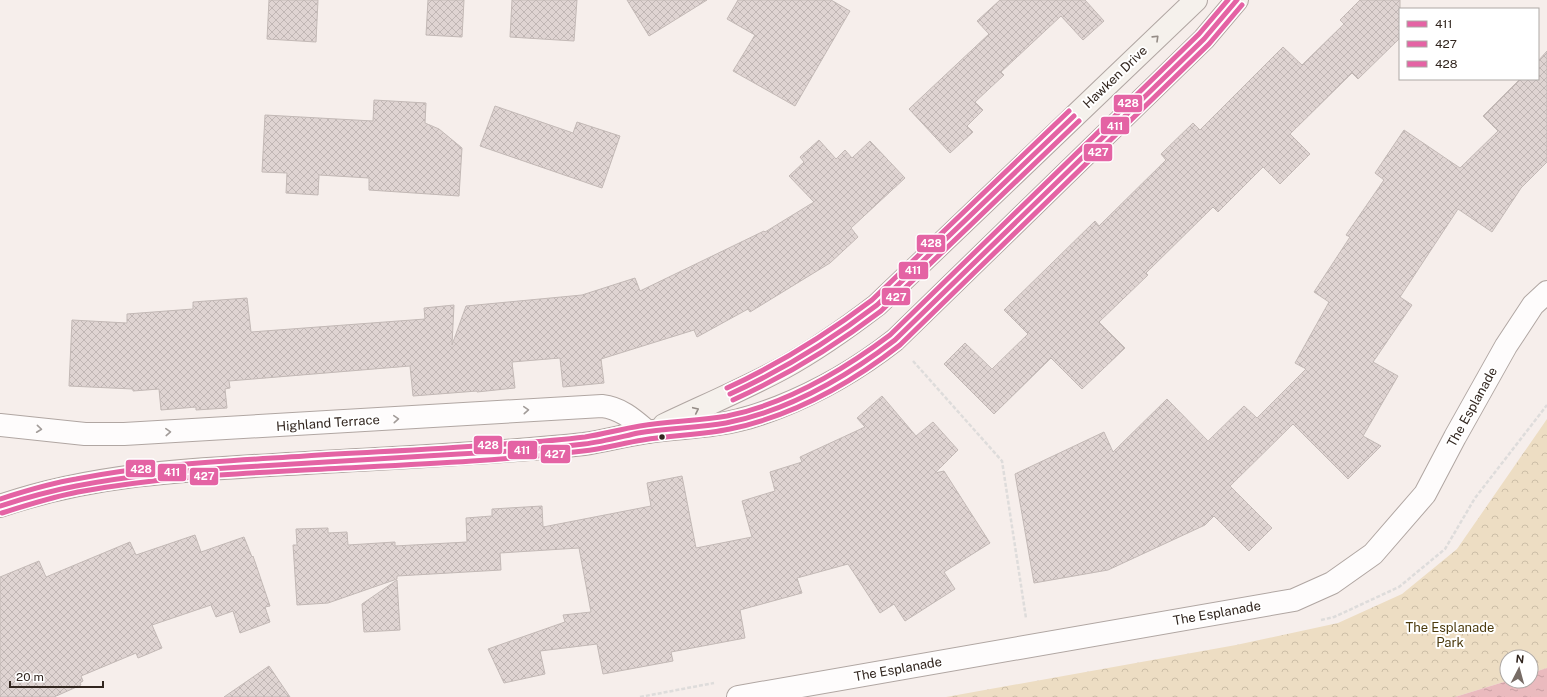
<svg xmlns="http://www.w3.org/2000/svg" width="1547" height="697" viewBox="0 0 1547 697" font-family="'Public Sans',sans-serif">
	<style>
		.forest { fill: url(#forest-crowns) }
		.water { fill: url(#water-ripples) }
		.building { fill: url(#building-cross-hatch); stroke: #c3b9b6 }
		.lines { fill: none; stroke-linecap: round; stroke-linejoin: round }
		.street-casing { stroke: #b0a6a2; stroke-width: 24 }
		.secondary-casing { stroke: #b0a6a2; stroke-width: 24 }
		.path { stroke: #dedcdb; stroke-width: 2.5; stroke-dasharray: 4 2; stroke-linecap: butt }
		.street { stroke: #fefcfc; stroke-width: 22 }
		.secondary { stroke: #f5f1ec; stroke-width: 22 }
		.bus-1-casing { stroke: #fff; stroke-width: 8 }
		.bus-2-casing { stroke: #fff; stroke-width: 8 }
		.bus-3-casing { stroke: #fff; stroke-width: 8 }
		.bus-1 { stroke: #e463a4; stroke-width: 5 }
		.bus-2 { stroke: #e463a4; stroke-width: 5 }
		.bus-3 { stroke: #e463a4; stroke-width: 5 }
		.oneway { stroke: #948c86 }
		.oneway2 { stroke: #a29c99 }
		.bus-dot { fill: #32261f; stroke: #fff; stroke-width: 1.5 }
		.labels { text-anchor: middle; dominant-baseline: central; stroke-width: 4; stroke-linejoin: round; paint-order: stroke }
		.street-label { font-size: 13px; fill: #32261f; stroke: #fff }
		.park-label { font-size: 13px; fill: #4d3b0e; stroke: #fff }
		.line-badge { stroke: #fff; stroke-width: 1.5 }
		.badge-label { font-size: 11px; text-anchor: middle; font-weight: bold; fill: #fff }
	</style>
	<defs>
		<pattern id="forest-crowns" width="20" height="18" patternUnits="userSpaceOnUse"><rect width="20" height="18" fill="#edddc3"/><path d="M2 6a3 3 0 1 1 6 0M12 15a3 3 0 1 1 6 0" fill="none" stroke="#ccbea7"/></pattern>
		<pattern id="water-ripples" width="26" height="14" patternUnits="userSpaceOnUse"><rect width="26" height="14" fill="#eababe"/><path d="M2 4q2-2 4 0t4 0M15 11q2-2 4 0t4 0" fill="none" stroke="#c9a0a3"/></pattern>
		<pattern id="building-cross-hatch" width="8" height="8" patternUnits="userSpaceOnUse"><rect width="8" height="8" fill="#dfd4d2"/><path d="M0 0l8 8M0 8l8-8" fill="none" stroke="#c0b6b4"/></pattern>
	</defs>
	<rect width="100%" height="100%" fill="#f6eeeb"/>
	<!-- forest -->
	<polygon class="forest" points="1547,419 1547,668 1531,673 1531,657 1507,657 1507,681 1455,697 946,697 1236,645 1338,623 1402,594 1457,549"/>
	<!-- water -->
	<polygon class="water" points="1547,668 1547,697 1455,697 1507,681 1531,681 1531,673"/>
	<!-- building -->
	<g class="building">
		<polygon points="269,0 318,0 316,42 267,39"/>
		<polygon points="428,0 464,0 462,37 426,35"/>
		<polygon points="512,0 577,0 574,41 510,37"/>
		<polygon points="627,0 707,0 649,36"/>
		<polygon points="738,0 831,0 850,11 795,106 733,71 755,35 727,19"/>
		<polygon points="1000,0 1085,0 1104,21 1083,40 1061,16 1001,72 1004,75 975,102 983,110 967,126 973,132 950,153 909,109 989,34 977,21"/>
		<polygon points="1360,0 1400,0 1400,38 1358,79 1352,73 1290,134 1310,154 1280,184 1263,167 1218,212 1213,207 1146,273 1148,275 1099,322 1125,348 1082,389 1051,358 994,414 944,364 965,343 992,369 1028,334 1004,310 1095,221 1099,226 1166,160 1161,154 1193,123 1200,130 1283,47 1302,65 1344,24 1340,20"/>
		<polygon points="1547,51 1547,162 1521,188 1492,232 1458,209 1400,297 1412,305 1373,362 1398,376 1363,436 1381,446 1348,479 1293,424 1230,486 1272,528 1249,551 1214,516 1205,525 1108,570 1034,583 1015,474 1104,432 1113,452 1167,399 1208,441 1244,406 1257,418 1306,369 1295,363 1329,302 1314,292 1350,237 1346,235 1384,180 1375,173 1404,130 1460,168 1498,131 1483,116 1520,79 1538,79 1538,61"/>
		<polygon points="374,100 426,103 425,123 439,129 462,148 459,196 369,190 369,178 319,175 318,195 286,193 287,173 262,172 265,115 373,121"/>
		<polygon points="495,106 573,133 577,122 620,136 602,188 480,146"/>
		<polygon points="819,140 836,159 845,150 852,158 870,141 905,178 851,228 858,237 830,263 750,312 748,309 697,337 694,330 601,359 604,383 563,387 560,358 512,362 515,388 477,392 477,391 413,396 410,366 229,381 230,388 225,389 227,408 196,410 196,407 161,410 159,389 133,391 133,389 69,386 72,320 127,323 127,314 193,309 193,302 247,298 251,332 425,319 424,308 454,305 452,345 466,306 582,295 635,278 640,291 764,231 765,232 814,202 789,176 804,162 800,157"/>
		<polygon points="882,396 916,436 933,422 958,450 935,473 944,471 990,543 944,572 955,589 905,621 894,604 880,613 848,564 797,578 802,593 740,610 745,638 671,652 673,661 603,674 597,644 540,651 545,674 504,683 488,649 565,622 563,615 591,612 579,548 500,553 501,570 397,576 397,579 328,603 297,605 293,545 297,545 296,529 328,528 328,533 347,532 348,545 395,542 395,546 467,542 466,518 492,516 492,509 542,506 543,527 651,506 647,483 682,476 696,548 752,537 742,501 775,491 770,472 802,462 800,457 865,427 857,418"/>
		<polygon points="195,535 201,552 244,537 252,557 253,556 270,606 265,607 270,622 240,633 233,611 216,617 211,605 152,625 162,648 138,658 136,653 81,676 83,681 80,683 81,685 54,697 0,697 0,577 39,561 46,577 130,542 136,555"/>
		<polygon points="397,580 400,630 364,632 362,604"/>
		<polygon points="269,666 290,697 224,697"/>
	</g>
	<g class="lines">
		<defs>
			<g id="street">
				<path d="M0,425L85,434H124L602,406C621,408 634,420 648,432"/>
				<polyline points="738,697 1294,600 1332,583 1373,554 1425,494 1455,437 1506,346 1533,305 1547,292"/>
			</g>
			<g id="secondary">
				<path d="M664,425C704,406 744,389 783,368C816,350 847,328 877,305L1196,0"/>
				<path d="M0,506C98,472 204,469 306,463C399,457 492,454 584,444C605,441 626,435 647,432C678,427 709,428 739,420C753,417 766,412 779,407C822,390 858,369 895,340L1204,39L1237,0"/>
			</g>
		</defs>
		<!-- street casing -->
		<use href="#street" class="street-casing"/>
		<!-- secondary casing -->
		<use href="#secondary" class="secondary-casing"/>
		<!-- path -->
		<g class="path">
			<polyline points="913,361 1002,461 1026,618"/>
			<polyline points="1321,620 1334,617 1399,587 1445,549 1475,498 1547,405"/>
			<polyline points="640,697 714,683"/>
		</g>
		<!-- street -->
		<use href="#street" class="street"/>
		<!-- secondary -->
		<use href="#secondary" class="secondary"/>
		<defs>
			<g id="bus-1">
				<path d="M730,394C783,370 831,340 877,305L1074,116"/>
				<path d="M0,506C25,498 50,491 76,486C137,474 199,469 260,466C327,462 393,458 459,454C501,452 543,449 584,444C602,442 620,437 638,433C667,428 697,428 726,423C788,411 845,378 895,340L1204,39L1237,0"/>
			</g>
			<g id="bus-2">
				<path d="M733,400C786,376 835,346 881,311L1079,121"/>
				<path d="M2,513C27,505 52,497 78,492C153,478 229,474 305,470C398,465 491,462 583,451C603,449 623,443 643,440C672,435 702,435 730,429C793,416 850,384 900,345L1209,44L1242,5"/>
			</g>
			<g id="bus-3">
				<path d="M727,388C779,364 827,334 872,300L1069,111"/>
				<path d="M0,499C25,491 50,483 76,479C151,464 228,461 305,456C366,452 428,450 489,445C521,443 553,441 585,437C604,434 621,429 640,426C668,421 698,421 727,416C787,404 842,371 890,335L1199,34L1228,0"/>
			</g>
		</defs>
		<!-- bus-1 casing -->
		<use href="#bus-1" class="bus-1-casing"/>
		<!-- bus-2 casing -->
		<use href="#bus-2" class="bus-2-casing"/>
		<!-- bus-3 casing -->
		<use href="#bus-3" class="bus-3-casing"/>
		<!-- bus-1 -->
		<use href="#bus-1" class="bus-1"/>
		<!-- bus-2 -->
		<use href="#bus-2" class="bus-2"/>
		<!-- bus-3 -->
		<use href="#bus-3" class="bus-3"/>
	</g>
	<!-- one-way arrows -->
	<defs><path id="oneway-chevron" d="M-2-3.5L2.5 0L-2 3.5" fill="none" stroke-width="1.6" stroke-linecap="round" stroke-linejoin="round"/></defs>
	<g class="oneway">
		<use href="#oneway-chevron" transform="translate(1156 38) rotate(-44)"/>
		<use href="#oneway-chevron" transform="translate(696 410) rotate(-25)"/>
	</g>
	<g class="oneway2">
		<use href="#oneway-chevron" transform="translate(526 410) rotate(-4)"/>
		<use href="#oneway-chevron" transform="translate(396 419) rotate(-4)"/>
		<use href="#oneway-chevron" transform="translate(39 429) rotate(6)"/>
		<use href="#oneway-chevron" transform="translate(168 432) rotate(-3)"/>
	</g>
	<!-- markers -->
	<circle class="bus-dot" cx="662" cy="437" r="3.5"/>
	<g class="labels">
		<!-- street labels -->
		<g class="street-label">
			<text transform="translate(1115 77) rotate(-44)">Hawken Drive</text>
			<text transform="translate(1472 407) rotate(-61)">The Esplanade</text>
			<text transform="translate(328 423) rotate(-4)">Highland Terrace</text>
			<text transform="translate(1217 613) rotate(-10)">The Esplanade</text>
			<text transform="translate(898 669) rotate(-10)">The Esplanade</text>
		</g>
		<!-- park labels -->
		<g class="park-label">
			<text x="1450" y="627">The Esplanade<tspan x="1450" dy="15">Park</tspan></text>
		</g>
	</g>
	<g class="line-badge">
		<rect x="1113" y="94" width="30" height="19" rx="4" fill="#e463a4"/>
		<rect x="1100" y="116" width="30" height="19" rx="4" fill="#e463a4"/>
		<rect x="1083" y="143" width="30" height="19" rx="4" fill="#e463a4"/>
		<rect x="916" y="234" width="30" height="19" rx="4" fill="#e463a4"/>
		<rect x="898" y="261" width="31" height="19" rx="4" fill="#e463a4"/>
		<rect x="881" y="287" width="30" height="19" rx="4" fill="#e463a4"/>
		<rect x="473" y="435" width="30" height="20" rx="4" fill="#e463a4"/>
		<rect x="507" y="440" width="31" height="20" rx="4" fill="#e463a4"/>
		<rect x="540" y="444" width="31" height="20" rx="4" fill="#e463a4"/>
		<rect x="125" y="459" width="31" height="19" rx="4" fill="#e463a4"/>
		<rect x="157" y="463" width="30" height="19" rx="4" fill="#e463a4"/>
		<rect x="189" y="467" width="30" height="19" rx="4" fill="#e463a4"/>
	</g>
	<g class="badge-label">
		<text x="1128" y="107">428</text>
		<text x="1115" y="130">411</text>
		<text x="1098" y="156">427</text>
		<text x="931" y="247">428</text>
		<text x="913" y="274">411</text>
		<text x="896" y="301">427</text>
		<text x="488" y="449">428</text>
		<text x="522" y="454">411</text>
		<text x="555" y="458">427</text>
		<text x="141" y="473">428</text>
		<text x="172" y="476">411</text>
		<text x="204" y="480">427</text>
	</g>
	<!-- legend -->
	<rect x="1399" y="8" width="140" height="72" fill="#ffffff" stroke="#ada8a5"/>
	<rect x="1407" y="21" width="20" height="6" fill="#e463a4" stroke="#ada8a5"/>
	<text x="1435" y="28" font-size="12" fill="#32261f">411</text>
	<rect x="1407" y="41" width="20" height="6" fill="#e463a4" stroke="#ada8a5"/>
	<text x="1435" y="48" font-size="12" fill="#32261f">427</text>
	<rect x="1407" y="61" width="20" height="6" fill="#e463a4" stroke="#ada8a5"/>
	<text x="1435" y="68" font-size="12" fill="#32261f">428</text>
	<!-- north arrow -->
	<g transform="translate(1519 669) rotate(6)"><circle r="19" fill="#ffffff" stroke="#ada8a5"/>
	<path d="M0-3L7 15L0 10L-7 15Z" fill="#776c66"/>
	<text y="-6" font-size="11" font-weight="bold" text-anchor="middle" fill="#32261f">N</text>
	</g>
	<!-- scale -->
	<path d="M10 681v6h93v-6" fill="none" stroke="#32261f" stroke-width="2"/>
	<text x="16" y="681" font-size="12" fill="#32261f" stroke="#ffffff" stroke-width="3" paint-order="stroke">20 m</text>
</svg>
